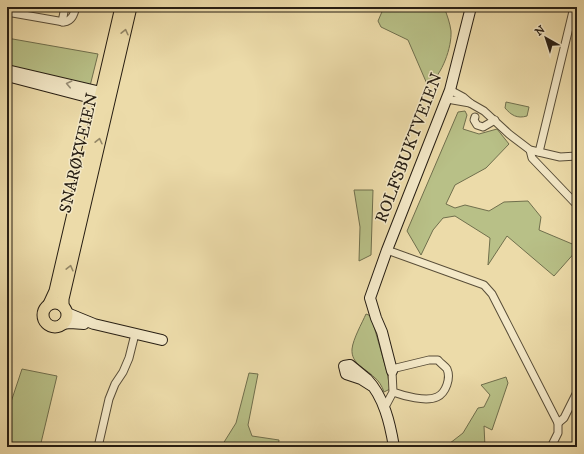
<svg xmlns="http://www.w3.org/2000/svg" width="584" height="454" viewBox="0 0 584 454" font-family="'IM FELL DW Pica',serif">
	<style>
		.green { fill: #b8c087; stroke: #706f4d }
		.lines { fill: none; stroke-linecap: round; stroke-linejoin: round }
		.street-casing { stroke: #584d38; stroke-width: 9 }
		.secondary-casing { stroke: #271e13; stroke-width: 12 }
		.primary-casing { stroke: #271e13; stroke-width: 13 }
		.street { stroke: #f3e8c7; stroke-width: 7 }
		.secondary { stroke: #f3e8c7; stroke-width: 10 }
		.primary { stroke: #ecdba9; stroke-width: 11 }
		.oneway { stroke: #938666 }
		.oneway2 { stroke: #978d76 }
		.labels { text-anchor: middle; dominant-baseline: central; stroke-width: 3; stroke-linejoin: round; paint-order: stroke }
		.street-label { font-size: 17px; fill: #271e13; stroke: #f3e8c7 }
	</style>
	<rect width="100%" height="100%" fill="#ecdba9"/>
	<filter id="stains"><feTurbulence type="fractalNoise" baseFrequency=".005" numOctaves="4"/><feColorMatrix values="0 0 0 0 .2 0 0 0 0 .09 0 0 0 0 .02 0 0 0 .5 -.17"/></filter>
	<radialGradient id="worn" r=".72"><stop offset=".6" stop-color="#630" stop-opacity="0"/><stop offset="1" stop-color="#630" stop-opacity=".3"/></radialGradient>
	<!-- green -->
	<g class="green">
		<path d="M384,7H444C447,15 450,23 451,31C452,47 442,75 429,84H427L408,40L381,27L378,21Z"/>
		<polygon points="7,38 98,54 90,86 7,67"/>
		<path d="M506,102L529,107L527,116C517,119 511,115 505,108Z"/>
		<polygon points="465,111 467,115 463,129 479,134 497,129 509,144 486,168 455,185 446,204 455,208 465,205 489,211 504,202 528,201 541,217 539,230 577,246 577,250 554,276 507,236 488,265 490,238 455,216 443,218 433,230 421,255 407,231 458,112"/>
		<polygon points="354,190 373,190 371,255 359,261 360,227"/>
		<path d="M366,314L371,316L387,372L390,389L384,392C382,386 379,381 374,377C365,368 351,364 352,349C353,339 362,323 366,314Z"/>
		<polygon points="22,369 57,376 40,447 7,447 7,414"/>
		<polygon points="249,373 258,374 248,425 252,436 279,440 278,447 221,447 236,423"/>
		<polygon points="506,377 508,383 492,430 484,426 485,447 445,447 463,433 478,408 484,407 490,395 481,385"/>
	</g>
	<g class="lines">
		<defs>
			<g id="street">
				<path d="M7,12L64,22C72,21 74,14 76,7"/>
				<polyline points="62,22 65,7"/>
				<polyline points="450,90 463,97 470,103 484,111 509,134 530,150 560,157 577,156"/>
				<polyline points="447,99 470,103"/>
				<polyline points="475,117 474,120 477,125 483,127 495,120"/>
				<polyline points="530,150 532,158 577,205"/>
				<polyline points="539,152 574,7"/>
				<polyline points="387,250 484,285 492,294 558,423 558,433 551,447"/>
				<path d="M385,407L393,392C404,396 426,402 437,397C446,393 451,378 447,369C445,366 440,363 438,360H429L396,368L392,371L393,392"/>
				<polyline points="558,423 564,418 577,392"/>
				<polyline points="98,447 109,399 115,384 123,372 129,358 135,334"/>
			</g>
			<g id="secondary">
				<polyline points="7,70 101,92"/>
				<polyline points="7,76 99,100 105,97"/>
				<polyline points="67,313 94,324 162,340"/>
				<polyline points="62,324 70,323 84,324"/>
				<polyline points="392,371 382,332 376,318 370,298 387,250 450,90 471,7"/>
				<path d="M372,386L361,379L346,374L344,366L350,365L367,379C384,397 390,423 394,447"/>
			</g>
			<g id="primary">
				<circle cx="55" cy="315" r="12"/>
				<polyline points="49,304 55,291 121,7"/>
				<polyline points="63,306 63,299 131,7"/>
			</g>
		</defs>
		<!-- street casing -->
		<use href="#street" class="street-casing"/>
		<!-- secondary casing -->
		<use href="#secondary" class="secondary-casing"/>
		<!-- primary casing -->
		<use href="#primary" class="primary-casing"/>
		<!-- street -->
		<use href="#street" class="street"/>
		<!-- secondary -->
		<use href="#secondary" class="secondary"/>
		<!-- primary -->
		<use href="#primary" class="primary"/>
	</g>
	<!-- one-way arrows -->
	<defs><path id="oneway-chevron" d="M-2-3.5L2.5 0L-2 3.5" fill="none" stroke-width="1.6" stroke-linecap="round" stroke-linejoin="round"/></defs>
	<g class="oneway">
		<use href="#oneway-chevron" transform="translate(125 32) rotate(-77)"/>
		<use href="#oneway-chevron" transform="translate(99 141) rotate(-77)"/>
		<use href="#oneway-chevron" transform="translate(70 268) rotate(-76)"/>
	</g>
	<use class="oneway2" href="#oneway-chevron" transform="translate(69 84) rotate(-167)"/>
	<g class="labels">
		<!-- street labels -->
		<g class="street-label">
			<text transform="translate(409 148) rotate(-69)">ROLFSBUKTVEIEN</text>
			<text transform="translate(79 153) rotate(-77)">SNARØYVEIEN</text>
		</g>
	</g>
	<!-- margin -->
	<rect width="584" height="454" fill="none" stroke="#ecdba9" stroke-width="24"/>
	<rect x="8" y="8" width="568" height="438" fill="none" stroke="#271e13" stroke-width="2"/>
	<rect x="12" y="12" width="560" height="430" fill="none" stroke="#271e13"/>
	<!-- north arrow -->
	<g transform="translate(546 38) rotate(321)" stroke="#f3e8c7" stroke-width="3" paint-order="stroke">
	<path d="M0-3L7 15L0 10L-7 15Z" fill="#271e13"/>
	<text y="-6" font-size="11" font-weight="bold" text-anchor="middle" fill="#271e13">N</text>
	</g>
	<rect width="100%" height="100%" filter="url(#stains)"/>
	<rect width="100%" height="100%" fill="url(#worn)"/>
</svg>
